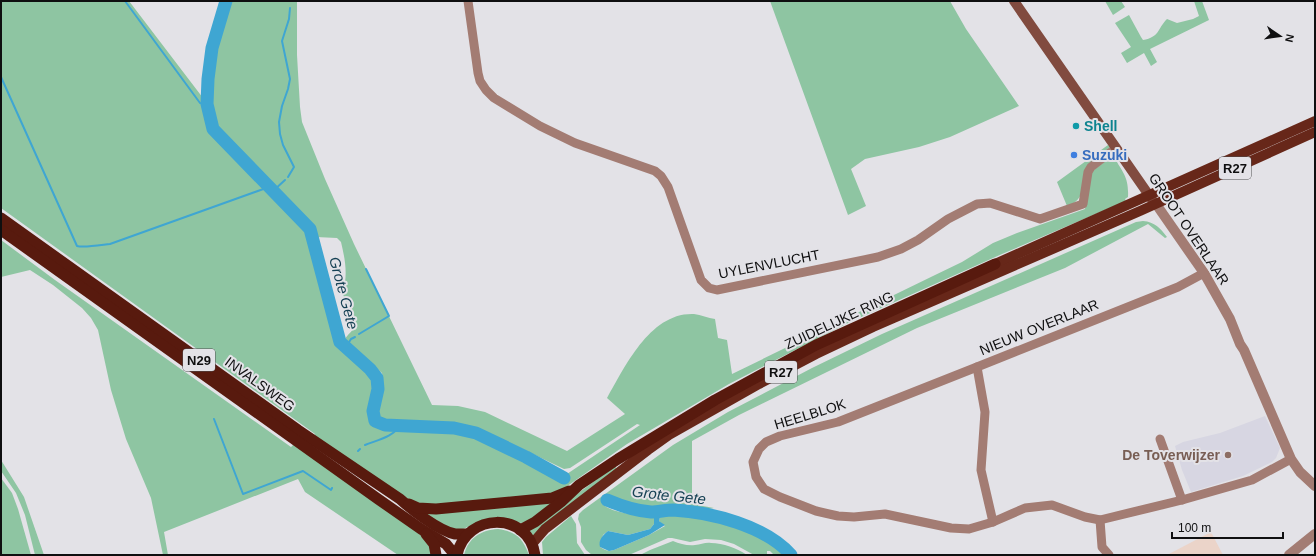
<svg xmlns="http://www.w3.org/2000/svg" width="1316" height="556" viewBox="0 0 1316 556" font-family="Arial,sans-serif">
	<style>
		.commercial { fill: #ebd4c9 }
		.built { fill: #d7d6e2 }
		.green { fill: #8ec5a2 }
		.water { fill: #3fa6d2 }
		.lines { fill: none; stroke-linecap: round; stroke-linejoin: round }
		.stream { stroke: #3fa6d2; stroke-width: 2 }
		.river { stroke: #3fa6d2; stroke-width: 13 }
		.minor { stroke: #a37c73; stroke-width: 9 }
		.tertiary { stroke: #a37c73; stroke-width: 10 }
		.secondary { stroke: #814b3f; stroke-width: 10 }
		.primary { stroke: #672719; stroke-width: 10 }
		.trunk { stroke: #581a0e; stroke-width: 11 }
		.culture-dot { fill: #0f9aa8; stroke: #e3e2e7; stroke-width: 1.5 }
		.shop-dot { fill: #3f7fe0; stroke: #e3e2e7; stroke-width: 1.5 }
		.education-dot { fill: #8d6e63; stroke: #e3e2e7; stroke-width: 1.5 }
		.labels { text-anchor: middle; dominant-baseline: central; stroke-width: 4; stroke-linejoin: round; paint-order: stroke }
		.shield { fill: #e3e2e7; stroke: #4f4e50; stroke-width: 1 }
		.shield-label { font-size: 13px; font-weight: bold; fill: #0f0f10 }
		.culture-label { font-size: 14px; font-weight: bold; fill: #0d838f; stroke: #e3e2e7; text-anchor: start }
		.shop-label { font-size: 14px; font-weight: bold; fill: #366cbe; stroke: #e3e2e7; text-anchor: start }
		.street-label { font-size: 14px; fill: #0f0f10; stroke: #e3e2e7 }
		.education-label { font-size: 14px; font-weight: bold; fill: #785e54; stroke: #e3e2e7; text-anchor: end }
		.water-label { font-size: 15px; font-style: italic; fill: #164154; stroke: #e3e2e7 }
	</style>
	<rect width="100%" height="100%" fill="#e3e2e7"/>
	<!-- commercial -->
	<polygon class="commercial" points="1211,532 1223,555 1167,555"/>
	<!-- built -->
	<polygon class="built" points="1265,416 1280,448 1276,458 1272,462 1243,476 1191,492 1182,470 1175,446 1183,442 1220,433"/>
	<!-- green -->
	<g class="green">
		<path d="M1,1H129L203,98L210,131L306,230L328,318L338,346L372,377C375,391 366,406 370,424L376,428L456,432L488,442L558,480L640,425L637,424L570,468L564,469L506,441L472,428L456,423L398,420H383L378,417L377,409L383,381L382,373L349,344L345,339C348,334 352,332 354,327L340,285L345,282C347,268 344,255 341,242L337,238L316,237V230L314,225L222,132L216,124L212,115V76L216,54L230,1H297V55L300,107L302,122L325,179L354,244L432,405L458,406L485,412L567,451L625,414L607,398C625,367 650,312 694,314C701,315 708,318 715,319L718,338L727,340L732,374L933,276L962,262L993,243L1017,233L1085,209L1091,172L1111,157H1114C1123,173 1129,177 1128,197L1125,199L1126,201L1002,254L850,322L729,384L627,444L556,494L427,505L411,501L313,437L315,434L1,208Z"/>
		<polygon points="770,1 950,1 966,29 1019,106 950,137 919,147 865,159 851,169 866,206 848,215"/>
		<polygon points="1105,1 1121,1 1125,7 1113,15"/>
		<path d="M1194,1H1202L1209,20L1150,49L1157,62L1151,66L1144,53L1127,63L1121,53L1131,47L1115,23L1129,15L1141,37L1143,40C1160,37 1157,29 1167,19L1177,23L1193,19L1199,16Z"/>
		<path d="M1108,145L1110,147C1104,152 1092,161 1088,167C1080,181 1088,200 1067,206L1057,182Z"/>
		<path d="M1143,221C1155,222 1160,228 1167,237L1165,238L1148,224L1065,268L917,328L739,415L692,441V504L714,508C708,509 701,510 695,509C689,509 683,505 677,505C655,504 628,514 611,495L602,504C616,515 636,514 654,516V524L650,529L628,535L608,531L603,535L600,547C605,550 608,552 614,550L649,535L665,526L659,521L660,516L662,514C686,512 736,524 758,535C768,539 778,547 785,555H774L770,551H767V555H754L734,544L721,540L705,539L690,542L672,538H668L629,555H592L586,550L581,542V527L578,519L579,514L583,510L673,445L728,412L812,368L882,334L1136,222Z"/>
		<polygon points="1,240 55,280 291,447 294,444 425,537 433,555 398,555 305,492 298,479 164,532 168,555 163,555 151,498 126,439 111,390 98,330 91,318 82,308 53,285 30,270 1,277"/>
		<polygon points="1,460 24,497 44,555 35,555 25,515 16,493 1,471"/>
		<polygon points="615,466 618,471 534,537 528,530"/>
		<polygon points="1,478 12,493 18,509 31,555 1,555"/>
		<polygon points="558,500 538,516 522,523 485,519 461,530 450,528 418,511"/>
		<polygon points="571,516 576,524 577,543 585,555 543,555 542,542 546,537"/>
		<path d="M498,529C516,532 522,537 529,555H464C468,538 481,530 498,529Z"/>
		<path d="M673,541C680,544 688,546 695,545C701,545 705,542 711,543C723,543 737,548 747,555H640L650,550Z"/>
	</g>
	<!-- water -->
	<path class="water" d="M662,514L660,517L659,521L665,525L649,535L614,550L609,551L600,547C598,540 603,535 608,531L628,535L650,529L654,524V516Z"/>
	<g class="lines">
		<!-- stream -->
		<g class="stream">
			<polyline points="125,1 200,103 207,104"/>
			<path d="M1,77L77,246C84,248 101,245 110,244L269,187"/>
			<polyline points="288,177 294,167 283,145 280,134 279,122 282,106 288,89 290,79 282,41 289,19 290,8"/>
			<polyline points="273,191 285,180"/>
			<polyline points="359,334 389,316 366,269"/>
			<polyline points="346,347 351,339 355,337"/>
			<polyline points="214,419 243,494 303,471 331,490 332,488"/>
			<path d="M365,445C377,440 393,437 401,425"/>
			<polyline points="358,451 360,449"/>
		</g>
		<!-- river -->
		<g class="river">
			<polyline points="226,1 212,48 208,79 207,104 213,129 310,229 340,342 370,369 377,378 378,389 373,411 375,421 385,425 454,428 476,433 526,457 564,478"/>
			<path d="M607,500C621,506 635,511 651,512C658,512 666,510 673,510C711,512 766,526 791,555"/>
		</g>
		<!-- minor -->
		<g class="minor">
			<polyline points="468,1 478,73 480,81 486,90 494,98 540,126 575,143 655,171 661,176 668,187 701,280 709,288 717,290 878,257 901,249 918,240 948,219 977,204 990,203 1040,219 1083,204 1088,172 1091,167 1116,148"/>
			<polyline points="1204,273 1178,287 977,367 985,412 981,470 993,522 1025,508 1052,505 1085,517 1100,520 1182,500 1252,480 1291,459"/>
			<polyline points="977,367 838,422 780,436 766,442 759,449 753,462 756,477 764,489 780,497 816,511 838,516 854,517 885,514 951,528 969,529 993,522"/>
			<polyline points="1160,439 1182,500"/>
			<polyline points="1100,520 1102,547 1109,555"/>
		</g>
		<!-- tertiary -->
		<g class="tertiary">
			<polyline points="1156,204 1204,273 1230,319 1240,344 1244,350 1291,459 1300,472 1315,486"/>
			<polyline points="1289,555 1315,534"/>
		</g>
		<!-- secondary -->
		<polyline class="secondary" points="1014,1 1153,201"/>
		<!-- primary -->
		<g class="primary">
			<polyline points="995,264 1315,121"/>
			<polyline points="532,544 545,529 648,450 669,435 759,384 816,354 873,327 1140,211 1315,132"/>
		</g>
		<!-- trunk -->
		<g class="trunk">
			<path d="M1,218L298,430L400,499C412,510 439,531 455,534C459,534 463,534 467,534"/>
			<polyline points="1,230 378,499 421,529 446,544 455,555"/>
			<polyline points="409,504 418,508 436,509 552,498 569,491"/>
			<polyline points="520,530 535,522 561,502 579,485 618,459 715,400 816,345 995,264"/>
			<polyline points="426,534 434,544 436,555"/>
			<path d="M457,555C466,512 528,511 535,555"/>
		</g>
	</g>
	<!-- markers -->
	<circle class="culture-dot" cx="1076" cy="126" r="4"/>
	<circle class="shop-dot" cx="1074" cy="155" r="4"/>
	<circle class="education-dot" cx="1228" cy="455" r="4"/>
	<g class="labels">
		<!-- shield labels -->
		<g class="shield">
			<rect x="1219" y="157" width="32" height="22" rx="3"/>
			<rect x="183" y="349" width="32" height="22" rx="3"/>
			<rect x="765" y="361" width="32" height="22" rx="3"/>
		</g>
		<g class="shield-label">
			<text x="1235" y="168">R27</text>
			<text x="199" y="360">N29</text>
			<text x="781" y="372">R27</text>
		</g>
		<!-- culture labels -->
		<g class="culture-label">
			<text x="1084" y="126">Shell</text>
		</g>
		<!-- shop labels -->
		<g class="shop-label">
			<text x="1082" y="155">Suzuki</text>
		</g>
		<!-- street labels -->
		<g class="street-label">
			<text transform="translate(1189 229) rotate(56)">GROOT OVERLAAR</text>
			<text transform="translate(769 264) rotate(-11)">UYLENVLUCHT</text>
			<text transform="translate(839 320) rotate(-25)">ZUIDELIJKE RING</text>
			<text transform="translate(1039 327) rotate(-22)">NIEUW OVERLAAR</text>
			<text transform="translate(260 384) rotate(36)">INVALSWEG</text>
			<text transform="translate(810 414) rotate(-17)">HEELBLOK</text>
		</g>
		<!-- education labels -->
		<g class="education-label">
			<text x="1220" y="455">De Toverwijzer</text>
		</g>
		<!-- water labels -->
		<g class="water-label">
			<text transform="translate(344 293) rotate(75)">Grote Gete</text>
			<text transform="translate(669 495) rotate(6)">Grote Gete</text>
		</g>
	</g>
	<!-- border -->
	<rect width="1316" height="556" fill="none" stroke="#0f0f10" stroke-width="4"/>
	<!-- north arrow -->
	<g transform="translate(1280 36) rotate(103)" stroke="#e3e2e7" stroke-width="3" paint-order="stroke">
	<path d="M0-3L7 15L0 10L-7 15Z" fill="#0f0f10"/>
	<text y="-6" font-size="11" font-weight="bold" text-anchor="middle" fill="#0f0f10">N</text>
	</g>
	<!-- scale -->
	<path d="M1172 532v6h111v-6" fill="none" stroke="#0f0f10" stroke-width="2"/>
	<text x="1178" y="532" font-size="12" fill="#0f0f10" stroke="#e3e2e7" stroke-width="3" paint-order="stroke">100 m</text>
</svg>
